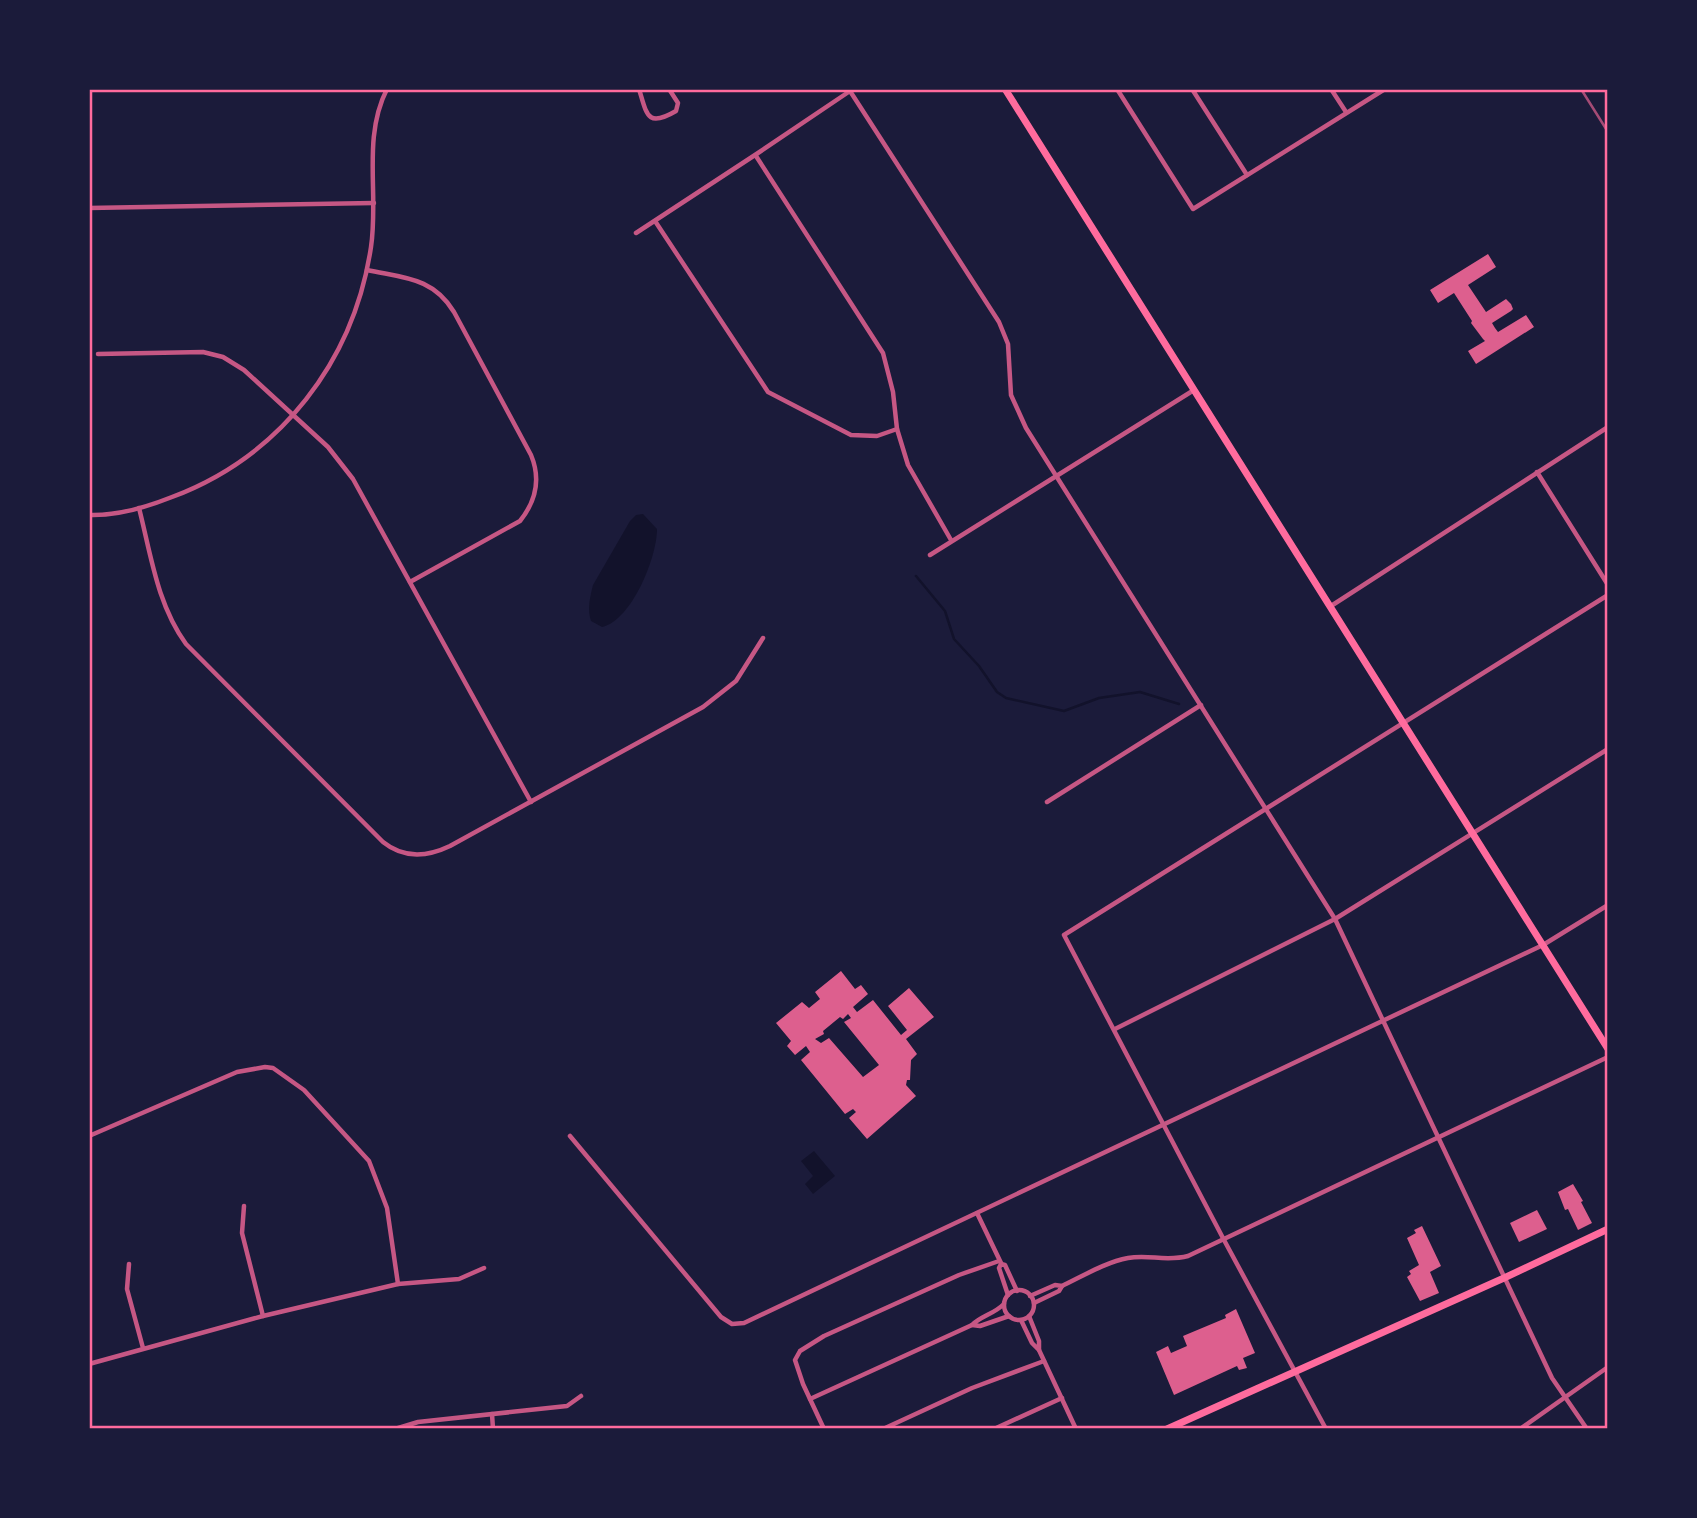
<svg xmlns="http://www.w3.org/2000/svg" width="1697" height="1518" viewBox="0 0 1697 1518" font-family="Rubik,sans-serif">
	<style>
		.water { fill: #12122b }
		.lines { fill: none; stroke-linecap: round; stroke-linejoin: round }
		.stream { stroke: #12122b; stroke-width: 2.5 }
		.building { fill: #dd5f8e; fill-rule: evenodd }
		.minor { stroke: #c65784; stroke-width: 4.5 }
		.primary { stroke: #ff6b9d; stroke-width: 7 }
		.rail { stroke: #a44b75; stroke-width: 2.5 }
		.neatline { fill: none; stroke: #ff6b9d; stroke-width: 2.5 }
	</style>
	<rect width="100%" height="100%" fill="#1b1b3a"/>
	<!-- water -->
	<g class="water">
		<path d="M643,514L657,529C657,557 632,620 602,627L591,621C587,609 590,597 593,585L630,521L636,515Z"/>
		<polygon points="814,1151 835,1176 813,1194 805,1184 813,1176 801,1161"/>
	</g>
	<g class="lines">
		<!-- stream -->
		<polyline class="stream" points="916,576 945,611 954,639 979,666 997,692 1006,698 1064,711 1099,698 1140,692 1179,704"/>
	</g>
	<!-- building -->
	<g class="building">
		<polygon points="1488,254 1496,267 1468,285 1486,312 1506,299 1511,304 1513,309 1511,311 1492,323 1495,328 1498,332 1526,315 1534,327 1476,364 1468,351 1485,341 1483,339 1471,323 1472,321 1454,293 1438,303 1430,290"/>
		<path d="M841,971L855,989L861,985L868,994L853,1007L857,1012L873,1000L901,1035L907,1030L888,1006L909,988L934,1017L906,1039L917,1054L911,1060L910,1080H907L906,1085L916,1096L867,1139L849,1118L856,1112L853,1109L845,1114L801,1060L810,1052L806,1046L795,1055L787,1046L791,1041L776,1023L802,1002L809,1008L820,999L815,992ZM848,1014L851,1018L844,1022L879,1065L863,1077L829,1038L821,1043L815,1039L824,1034L823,1031L840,1017L843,1019Z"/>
		<polygon points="1573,1184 1583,1201 1581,1202 1592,1223 1578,1230 1568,1209 1565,1210 1558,1192"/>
		<polygon points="1537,1210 1547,1229 1519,1242 1510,1223"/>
		<polygon points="1422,1226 1441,1266 1430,1272 1439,1293 1420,1301 1407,1277 1411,1274 1409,1271 1419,1265 1407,1238 1416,1233 1414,1230"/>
		<polygon points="1236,1309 1255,1353 1243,1358 1247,1368 1239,1370 1237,1366 1174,1395 1156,1352 1168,1346 1171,1353 1187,1346 1183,1336 1226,1318 1225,1315"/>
	</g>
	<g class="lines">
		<!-- minor -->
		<g class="minor">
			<path d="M639,89C647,115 647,128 676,111L678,103L669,89"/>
			<polyline points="1117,89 1193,209 1385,89"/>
			<polyline points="1192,89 1247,175"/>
			<polyline points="1331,89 1346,112"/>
			<polyline points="756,156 883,353 893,392 897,429 908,465 951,540"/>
			<polyline points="89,208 374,203"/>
			<polyline points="655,221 768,392 851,435 877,436 897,429"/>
			<polyline points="636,233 755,155 850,91 999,322 1008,344 1011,395 1026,428 1335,919 1552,1378 1587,1429"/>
			<path d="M367,270C403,278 433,277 454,312L531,455C541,479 536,501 520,521L410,582"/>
			<polyline points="98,354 203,352 223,357 244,370 328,447 353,479 531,802"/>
			<polyline points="1537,472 1608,585"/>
			<path d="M139,508C151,555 157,604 186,644L383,842C404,859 427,857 450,846L703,707L736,681L763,638"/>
			<path d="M89,515C117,516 147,507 172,497C281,456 354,361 371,247C379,194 362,138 387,89"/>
			<polyline points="930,555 1194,390"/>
			<polyline points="1331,606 1608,427"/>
			<polyline points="1047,802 1201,705"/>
			<polyline points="1115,1029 1335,919 1608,749"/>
			<polyline points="89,1136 237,1072 265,1067 273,1068 304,1090 369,1161 387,1208 398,1284"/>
			<polyline points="570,1136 721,1317 732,1324 744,1323 1543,945 1608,905"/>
			<polyline points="244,1206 242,1233 263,1316"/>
			<polyline points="977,1213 1001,1263"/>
			<polyline points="129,1264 127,1289 143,1348"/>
			<path d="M1062,1286C1083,1276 1106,1262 1128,1258C1149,1254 1165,1262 1188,1256L1608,1057"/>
			<circle cx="1019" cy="1305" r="15"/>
			<polyline points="1008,1295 999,1268 1001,1264 1005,1265 1017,1291"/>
			<polyline points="1030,1296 1055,1285 1062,1286 1059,1291 1034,1303"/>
			<path d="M1004,1304C994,1314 981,1316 972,1325L980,1326L1009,1316"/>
			<polyline points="1021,1320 1032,1343 1039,1350 1039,1341 1029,1316"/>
			<polyline points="1039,1350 1076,1429"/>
			<polyline points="89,1364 263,1316 398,1284 459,1279 484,1268"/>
			<polyline points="810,1399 972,1325"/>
			<polyline points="492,1414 493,1429"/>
			<polyline points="395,1429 418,1422 567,1406 581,1396"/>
			<polyline points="824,1429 803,1384 795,1360 800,1351 824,1336 959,1275 999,1261"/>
			<polyline points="883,1429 972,1388 1044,1361"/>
			<polyline points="994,1429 1062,1398"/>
			<polyline points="1326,1429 1224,1240 1064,935 1608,595"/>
			<polyline points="1520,1429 1608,1367"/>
		</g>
		<!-- primary -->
		<g class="primary">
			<polyline points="1005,89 1608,1049"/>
			<polyline points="1167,1429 1504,1278 1608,1229"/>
		</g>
		<!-- rail -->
		<polyline class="rail" points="1581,89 1608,132"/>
	</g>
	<!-- border -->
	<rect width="1697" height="1518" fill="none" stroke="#1b1b3a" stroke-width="182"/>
	<rect x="91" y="91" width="1515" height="1336" class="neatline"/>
</svg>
